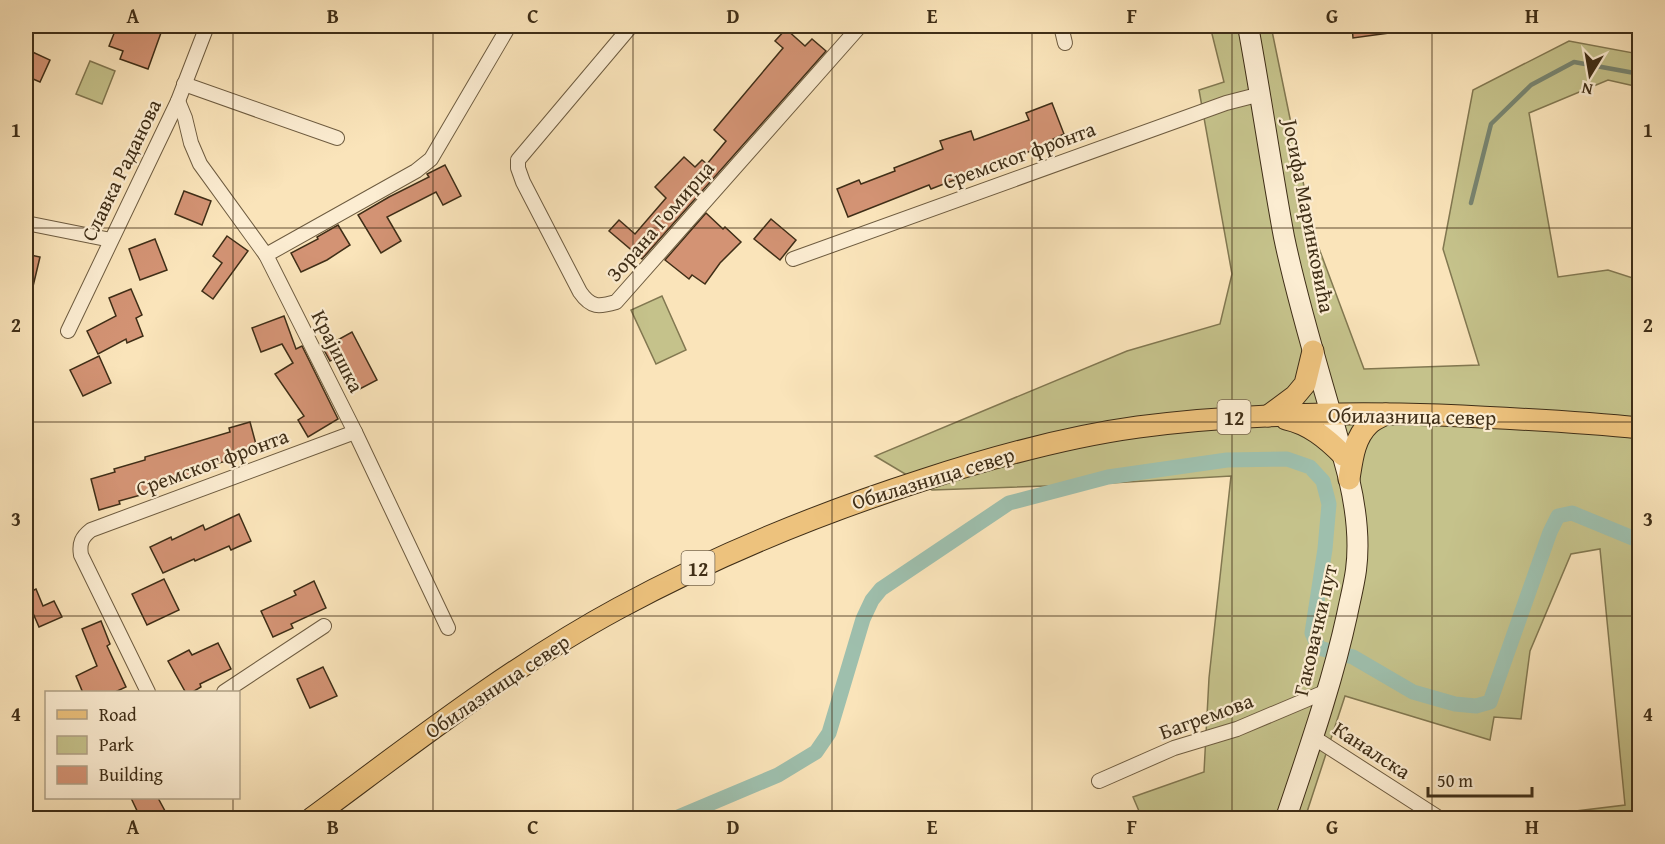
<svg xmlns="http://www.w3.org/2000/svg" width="1665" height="844" viewBox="0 0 1665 844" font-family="'Gentium Book Plus',serif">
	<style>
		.green { fill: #c5c28b; stroke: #827851; stroke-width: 1.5 }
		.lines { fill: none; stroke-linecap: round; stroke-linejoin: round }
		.stream { stroke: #788571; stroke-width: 4.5 }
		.canal { stroke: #9ebfad; stroke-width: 15 }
		.building { fill: #d39374; stroke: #3f2e17; stroke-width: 1.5 }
		.street-casing { stroke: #6e5c40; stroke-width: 16 }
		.secondary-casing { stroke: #3f2e17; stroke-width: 22 }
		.primary-casing { stroke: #3f2e17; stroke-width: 23 }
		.street { stroke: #fcedd2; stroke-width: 14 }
		.secondary { stroke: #fcedd2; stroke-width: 20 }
		.primary { stroke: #edc27d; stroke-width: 21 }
		.grid { fill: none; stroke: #3f2e17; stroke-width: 1.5; stroke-opacity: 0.55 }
		.labels { text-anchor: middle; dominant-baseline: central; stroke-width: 4.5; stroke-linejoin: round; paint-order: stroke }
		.shield { fill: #fcedd2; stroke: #78674f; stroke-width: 1.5 }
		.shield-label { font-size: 20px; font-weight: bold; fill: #3f2e17 }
		.street-label { font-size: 21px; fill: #3f2e17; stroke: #fcedd2 }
		.neatline { fill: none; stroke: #3f2e17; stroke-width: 2 }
		.grid-label { font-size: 20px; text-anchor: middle; font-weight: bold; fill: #3f2e17 }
	</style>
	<rect width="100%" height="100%" fill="#fae4ba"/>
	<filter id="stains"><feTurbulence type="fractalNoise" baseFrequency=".00333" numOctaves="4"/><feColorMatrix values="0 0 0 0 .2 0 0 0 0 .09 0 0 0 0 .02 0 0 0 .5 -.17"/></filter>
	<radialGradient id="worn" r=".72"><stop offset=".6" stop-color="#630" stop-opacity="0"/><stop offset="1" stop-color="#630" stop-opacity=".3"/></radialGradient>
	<!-- green -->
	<g class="green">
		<polygon points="1210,26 1271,26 1314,235 1364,369 1479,365 1443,249 1473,90 1569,41 1639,54 1639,87 1608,80 1529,113 1558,277 1608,270 1639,280 1639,818 1569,818 1568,812 1625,805 1600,549 1571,554 1530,651 1521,719 1494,717 1490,740 1345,696 1305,818 1142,818 1133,797 1204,772 1209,678 1231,476 1076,485 932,490 875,456 1127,351 1220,324 1232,274 1199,90 1224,82"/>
		<polygon points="90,61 115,71 102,104 76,94"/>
		<polygon points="662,296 686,350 656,364 631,310"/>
	</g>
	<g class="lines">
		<!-- stream -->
		<polyline class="stream" points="1471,203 1491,124 1531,85 1574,62 1640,74"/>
		<!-- canal -->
		<polyline class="canal" points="676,818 778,775 816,752 829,733 863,619 872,600 881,589 1009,503 1108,477 1227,460 1287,459 1310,467 1323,481 1329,504 1325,549 1312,633 1319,648 1353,657 1413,692 1455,704 1476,706 1490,702 1550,532 1558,516 1572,513 1640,541"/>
	</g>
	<!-- building -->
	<g class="building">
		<polygon points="117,26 131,29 132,26 150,26 162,30 148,69 120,59 123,51 109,46"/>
		<polygon points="1352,26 1396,26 1396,32 1353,38"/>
		<polygon points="786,29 805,46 812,39 826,51 642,259 609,231 619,220 635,234 666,198 655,187 684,157 695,167 702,160 707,164 726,141 714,130 783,48 775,41"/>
		<polygon points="26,49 50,60 40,82 26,76"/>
		<polygon points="1052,103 1064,134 1053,139 1056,145 1040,150 1039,148 984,168 986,173 955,184 954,180 931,189 929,185 848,217 837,189 859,180 861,184 895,171 894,168 943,149 940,141 971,131 974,140 1029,120 1026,113"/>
		<polygon points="445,165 461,196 443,205 436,192 387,217 401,241 381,253 358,215 389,197 429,177 427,174"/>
		<polygon points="184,191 211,201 202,225 175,214"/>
		<polygon points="706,213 723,229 725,227 741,242 720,263 705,284 692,275 689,279 665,260"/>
		<polygon points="771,219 796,240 780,260 754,239"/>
		<polygon points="338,225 350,245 327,260 301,272 291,253 318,239 317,237"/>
		<polygon points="227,236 248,251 213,299 202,291 222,263 213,256"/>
		<polygon points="155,239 167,270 140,280 129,249"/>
		<polygon points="26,254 40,257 30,299 26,299"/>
		<polygon points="131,289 142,315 136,318 143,336 127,343 126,339 98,354 87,331 116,316 109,298"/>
		<polygon points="284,316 296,349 302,346 338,419 308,437 298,420 304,416 275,374 293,363 282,344 261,352 252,328"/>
		<polygon points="352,332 377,380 354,392 336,358 330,361 323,348"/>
		<polygon points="99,356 111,383 83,396 70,370"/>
		<polygon points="250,422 257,448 229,455 231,460 202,467 203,473 173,481 174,483 147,490 148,493 119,501 120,504 99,510 91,479 115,472 114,469 145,460 145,457 230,432 229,428"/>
		<polygon points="239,514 251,541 231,550 229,546 195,561 194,559 163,573 150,547 171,537 172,540 203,525 205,530"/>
		<polygon points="164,579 179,610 147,625 132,594"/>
		<polygon points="314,581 326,608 291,624 293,628 273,637 261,611 296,595 294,591"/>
		<polygon points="36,589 43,606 54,601 62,617 39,627 26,597 26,594"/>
		<polygon points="101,621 110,644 107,646 126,687 113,693 83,693 76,676 97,666 82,629"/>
		<polygon points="218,643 231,669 200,684 201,687 191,693 186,693 168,661 189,650 192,655"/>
		<polygon points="323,667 337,696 310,708 297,679"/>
		<polygon points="131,798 158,798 165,811 150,819 141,819"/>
	</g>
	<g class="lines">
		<defs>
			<g id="street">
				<path d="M631,26L518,160V168L523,182L580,292C591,308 599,307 616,302L860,26"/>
				<polyline points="1061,26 1065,43"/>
				<polyline points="184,84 337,138"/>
				<polyline points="178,101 185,118 191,143 200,164 266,255 355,432 448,628"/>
				<polyline points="26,223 111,240"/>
				<polyline points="266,255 416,171 431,159 509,26"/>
				<polyline points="793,259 1226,103 1261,94"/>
				<polyline points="68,331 178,101 207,26"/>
				<path d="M148,692L81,555C79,543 82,537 91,530L355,432"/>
				<polyline points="224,692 324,626"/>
				<polyline points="1313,737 1439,818"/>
				<polyline points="1099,781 1174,748 1237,729 1327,691"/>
			</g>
			<path id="secondary" d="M1248,26C1261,96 1271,167 1284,237C1301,319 1328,398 1349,479C1356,509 1360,539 1356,570C1354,585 1350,600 1347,615C1332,684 1308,752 1286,818"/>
			<g id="primary">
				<polyline points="1268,416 1295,396 1305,384 1313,351"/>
				<path d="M1286,419C1309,424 1326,438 1343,455"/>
				<path d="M1349,479C1352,460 1354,438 1369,424C1373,420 1380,417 1386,414"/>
				<path d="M312,818C411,745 510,667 619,608C717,555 817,514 923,480C993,457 1065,437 1138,427C1238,414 1339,412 1439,415C1506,418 1573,421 1640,428"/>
			</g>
		</defs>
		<!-- street casing -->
		<use href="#street" class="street-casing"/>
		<!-- secondary casing -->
		<use href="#secondary" class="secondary-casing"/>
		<!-- primary casing -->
		<use href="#primary" class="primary-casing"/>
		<!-- street -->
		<use href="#street" class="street"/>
		<!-- secondary -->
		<use href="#secondary" class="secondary"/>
		<!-- primary -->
		<use href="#primary" class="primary"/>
	</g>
	<!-- grid -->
	<path class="grid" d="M233,26V692M433,26V818M633,26V818M832,26V818M1032,26V818M1232,26V818M1432,26V818M26,228H1640M26,422H1640M26,616H1640M233,798V818"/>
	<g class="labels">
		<!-- shield labels -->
		<g class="shield">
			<rect x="1217.5" y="400" width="33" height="34" rx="4.5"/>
			<rect x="681.5" y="551" width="33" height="34" rx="4.5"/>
		</g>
		<g class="shield-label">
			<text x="1234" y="417">12</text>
			<text x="698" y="568">12</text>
		</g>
		<!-- street labels -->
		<g class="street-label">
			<text transform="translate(1019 155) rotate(-20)">Сремског фронта</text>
			<text transform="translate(121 170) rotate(-64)">Славка Раданова</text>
			<text transform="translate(1309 216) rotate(79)">Јосифа Маринковића</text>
			<text transform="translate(660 221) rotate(-49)">Зорана Гомирца</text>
			<text transform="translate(338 351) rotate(63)">Крајишка</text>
			<text transform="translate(1412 416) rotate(1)">Обилазница север</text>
			<text transform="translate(212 462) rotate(-20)">Сремског фронта</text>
			<text transform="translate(933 478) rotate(-17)">Обилазница север</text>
			<text transform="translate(1315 630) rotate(-77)">Гаковачки пут</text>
			<text transform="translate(497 686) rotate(-34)">Обилазница север</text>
			<text transform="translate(1206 716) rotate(-20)">Багремова</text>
			<text transform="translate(1372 750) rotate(33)">Каналска</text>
		</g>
	</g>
	<!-- margin -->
	<rect width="1665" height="844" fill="none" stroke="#fae4ba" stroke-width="66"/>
	<!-- legend -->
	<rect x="45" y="691" width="195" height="108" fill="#fcedd2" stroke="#b0a187" stroke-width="1.5"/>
	<rect x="57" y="710" width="30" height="9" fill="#edc27d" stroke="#b0a187" stroke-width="1.5"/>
	<text x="99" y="721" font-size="18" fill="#3f2e17">Road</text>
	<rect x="57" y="736" width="30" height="18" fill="#c5c28b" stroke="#b0a187" stroke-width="1.5"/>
	<text x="99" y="751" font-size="18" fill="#3f2e17">Park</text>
	<rect x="57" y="766" width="30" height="18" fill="#d39374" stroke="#b0a187" stroke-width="1.5"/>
	<text x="99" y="781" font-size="18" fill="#3f2e17">Building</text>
	<!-- north arrow -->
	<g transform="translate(1590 75) rotate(191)" stroke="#fcedd2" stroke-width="4.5" paint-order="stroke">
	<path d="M0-4.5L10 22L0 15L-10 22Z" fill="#3f2e17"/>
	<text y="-9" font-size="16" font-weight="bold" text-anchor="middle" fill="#3f2e17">N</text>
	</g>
	<!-- scale -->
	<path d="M1428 787v9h104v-9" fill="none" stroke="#3f2e17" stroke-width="3"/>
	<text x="1437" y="787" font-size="18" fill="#3f2e17" stroke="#fcedd2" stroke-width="4.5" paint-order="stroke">50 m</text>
	<rect x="33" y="33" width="1599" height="778" class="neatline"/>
	<g class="grid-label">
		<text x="133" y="23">A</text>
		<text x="333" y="23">B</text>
		<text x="533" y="23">C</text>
		<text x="733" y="23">D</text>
		<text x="932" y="23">E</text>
		<text x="1132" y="23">F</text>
		<text x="1332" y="23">G</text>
		<text x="1532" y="23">H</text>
		<text x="16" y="137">1</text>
		<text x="1648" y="137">1</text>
		<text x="16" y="332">2</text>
		<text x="1648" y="332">2</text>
		<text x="16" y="526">3</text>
		<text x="1648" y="526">3</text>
		<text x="16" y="721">4</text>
		<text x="1648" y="721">4</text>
		<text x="133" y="834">A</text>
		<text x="333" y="834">B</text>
		<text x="533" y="834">C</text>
		<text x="733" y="834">D</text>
		<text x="932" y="834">E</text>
		<text x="1132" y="834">F</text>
		<text x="1332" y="834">G</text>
		<text x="1532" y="834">H</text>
	</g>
	<rect width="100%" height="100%" filter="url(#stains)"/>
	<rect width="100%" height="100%" fill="url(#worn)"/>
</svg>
